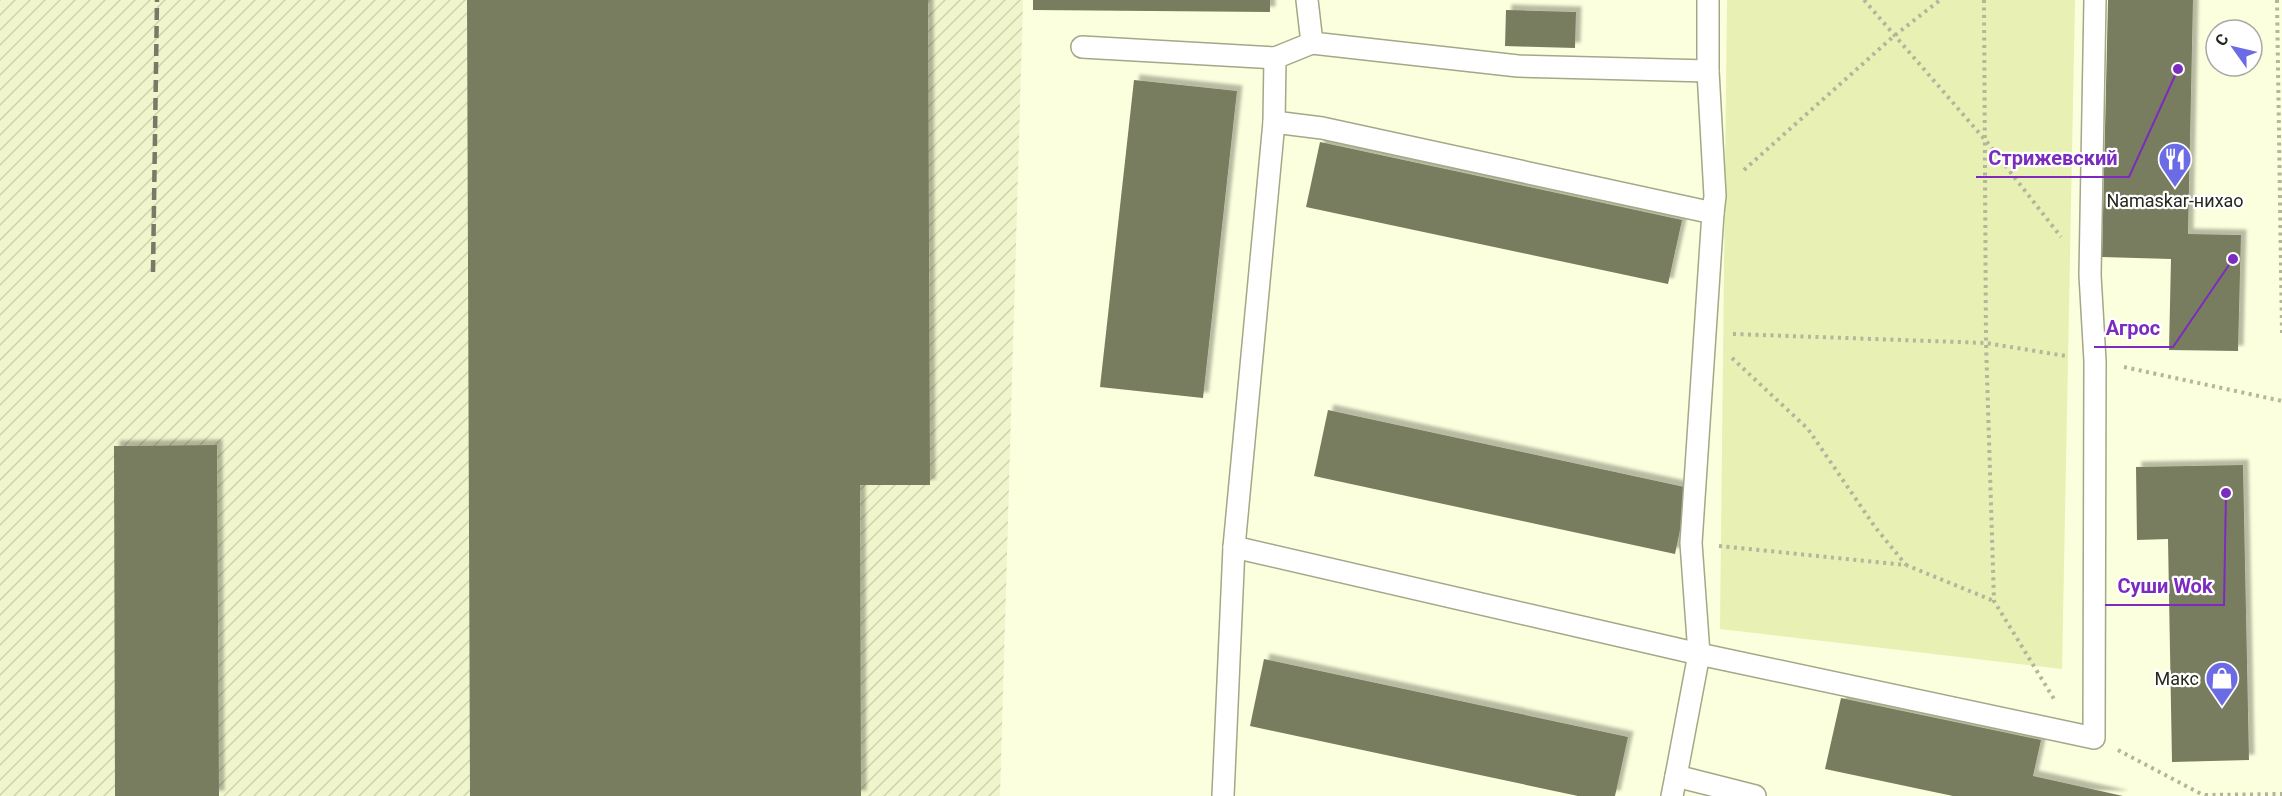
<svg xmlns="http://www.w3.org/2000/svg" width="2282" height="796" viewBox="0 0 2282 796" font-family="Roboto,sans-serif">
	<style>
		.industrial { fill: url(#industrial-furrows) }
		.green { fill: #e9f0b4 }
		.building { fill: #797d5f; filter: url(#shadow) }
		.lines { fill: none; stroke-linecap: round; stroke-linejoin: round }
		.lane-casing { stroke: #a4a788; stroke-width: 24 }
		.path { stroke: #b3b69c; stroke-width: 4; stroke-dasharray: 3 4.5; stroke-linecap: butt }
		.lane { stroke: #fff; stroke-width: 21 }
		.rail { stroke: #777a65; stroke-width: 4.5; stroke-dasharray: 12 6; stroke-linecap: butt }
		.labels { text-anchor: middle; dominant-baseline: central; stroke-width: 4.5; stroke-linejoin: round; paint-order: stroke }
		.poi-label { font-size: 18px; fill: #27281c; stroke: #fff }
		.leader { fill: none; stroke: #7b2cbf; stroke-width: 2 }
		.callout-dot { fill: #7b2cbf; stroke: #fff; stroke-width: 2 }
		.callout-label { font-size: 20px; text-anchor: middle; font-weight: bold; fill: #7b2cbf; stroke: #fff; stroke-width: 4.5; stroke-linejoin: round; paint-order: stroke }
	</style>
	<defs>
		<pattern id="industrial-furrows" width="10" height="10" patternUnits="userSpaceOnUse" patternTransform="scale(1.5)"><rect width="10" height="10" fill="#f0f5cc"/><path d="M-1 1l2-2M0 10L10 0M9 11l2-2" fill="none" stroke="#ced2af"/></pattern>
		<filter id="shadow"><feDropShadow dx="5.5" dy="-5.5" stdDeviation="1.5" flood-color="#0004"/></filter>
	</defs>
	<rect width="100%" height="100%" fill="#fbffdd"/>
	<!-- industrial -->
	<polygon class="industrial" points="0,0 1023,0 1000,796 0,796"/>
	<!-- green -->
	<polygon class="green" points="1727,0 2075,0 2062,669 1720,629"/>
	<!-- building -->
	<g class="building">
		<polygon points="467,0 928,0 930,485 860,485 861,796 470,796"/>
		<polygon points="1033,0 1270,0 1270,12 1033,10"/>
		<polygon points="2108,0 2193,0 2188,234 2241,235 2238,351 2169,350 2171,259 2102,257"/>
		<polygon points="1506,10 1576,12 1575,48 1505,46"/>
		<polygon points="1134,80 1237,91 1203,398 1100,387"/>
		<polygon points="1320,142 1682,220 1668,284 1306,207"/>
		<polygon points="1328,410 1689,488 1675,554 1314,476"/>
		<polygon points="217,445 219,796 115,796 114,446"/>
		<polygon points="2243,465 2249,760 2172,762 2168,539 2137,540 2136,467"/>
		<polygon points="1264,659 1628,737 1615,796 1578,796 1250,726"/>
		<polygon points="1841,698 2041,740 2033,776 2123,796 1953,796 1825,769"/>
	</g>
	<g class="lines">
		<defs>
			<g id="lane">
				<polyline points="1307,0 1312,43 1518,66 1708,71"/>
				<polyline points="1082,47 1275,58"/>
				<polyline points="1274,122 1322,128 1713,213 1715,196 1708,71 1708,0"/>
				<polyline points="1713,213 1691,543 1699,654 1676,776 1755,796"/>
				<polyline points="1234,547 1699,654 2094,738 2095,361 2090,275 2095,0"/>
				<polyline points="1223,796 1234,547 1274,122 1275,58 1312,43"/>
				<polyline points="1672,796 1676,776"/>
			</g>
		</defs>
		<!-- lane casing -->
		<use href="#lane" class="lane-casing"/>
		<!-- path -->
		<g class="path">
			<polyline points="1864,0 1987,142 2061,237"/>
			<polyline points="1984,0 1986,343 1994,601 2054,699"/>
			<polyline points="2277,0 2282,334"/>
			<polyline points="1744,170 1894,36 1940,0"/>
			<polyline points="1733,334 1986,343 2066,356"/>
			<polyline points="1732,358 1808,429 1875,527 1906,565"/>
			<polyline points="2124,367 2282,401"/>
			<polyline points="1719,546 1906,565 1994,601"/>
			<polyline points="2118,750 2205,796"/>
			<polyline points="2205,795 2282,794"/>
		</g>
		<!-- lane -->
		<use href="#lane" class="lane"/>
		<!-- rail -->
		<polyline class="rail" points="153,272 157,0"/>
	</g>
	<!-- icons -->
	<defs>
		<symbol id="restaurant-pin" viewBox="-11 -11 22 30"><path d="M0 17L-7.5 6A9.5 9.5 0 1 1 7.5 6Z" fill="#6b6ce5" stroke="#fff"/><path d="M-5-6h1v4h1v-4h1v4h1v-4h1v5L-1.5 .5V6h-2V.5L-5-1ZM5-6V6H3V1.5H1.5Q1.5-4 5-6Z" fill="#fff"/></symbol>
		<symbol id="shop-pin" viewBox="-11 -11 22 30"><path d="M0 17L-7.5 6A9.5 9.5 0 1 1 7.5 6Z" fill="#6b6ce5" stroke="#fff"/><path d="M-5-2.5h2.3a2.7 3.5 0 0 1 5.4 0H5L5.5 6h-11ZM-1.5-2.5h3a1.5 2.3 0 0 0-3 0Z" fill="#fff"/></symbol>
	</defs>
	<g fill-rule="evenodd">
		<use href="#restaurant-pin" x="2156" y="140" width="38" height="52"/>
		<use href="#shop-pin" x="2203" y="659" width="38" height="52"/>
	</g>
	<g class="labels">
		<!-- poi labels -->
		<g class="poi-label">
			<text x="2175" y="200">Namaskar-нихао</text>
			<text x="2199" y="678" text-anchor="end">Макс</text>
		</g>
	</g>
	<!-- callouts -->
	<path class="leader" d="M2178 69L2129 177H1976M2233 259L2173 347H2094M2226 493L2224 605H2105"/>
	<g class="callout-dot">
		<circle cx="2178" cy="69" r="6"/>
		<circle cx="2233" cy="259" r="6"/>
		<circle cx="2226" cy="493" r="6"/>
	</g>
	<g class="callout-label">
		<text x="2053" y="165">Стрижевский</text>
		<text x="2133" y="335">Агрос</text>
		<text x="2165" y="593">Суши Wok</text>
	</g>
	<!-- north arrow -->
	<g transform="translate(2234 48) rotate(304)"><circle r="28" fill="#ffffff" stroke="#a9a9a4" stroke-width="1.5"/>
	<path d="M0-4.5L10 22L0 15L-10 22Z" fill="#6b6ce5"/>
	<text y="-9" font-size="16" font-weight="bold" text-anchor="middle" fill="#27281c">С</text>
	</g>
</svg>
